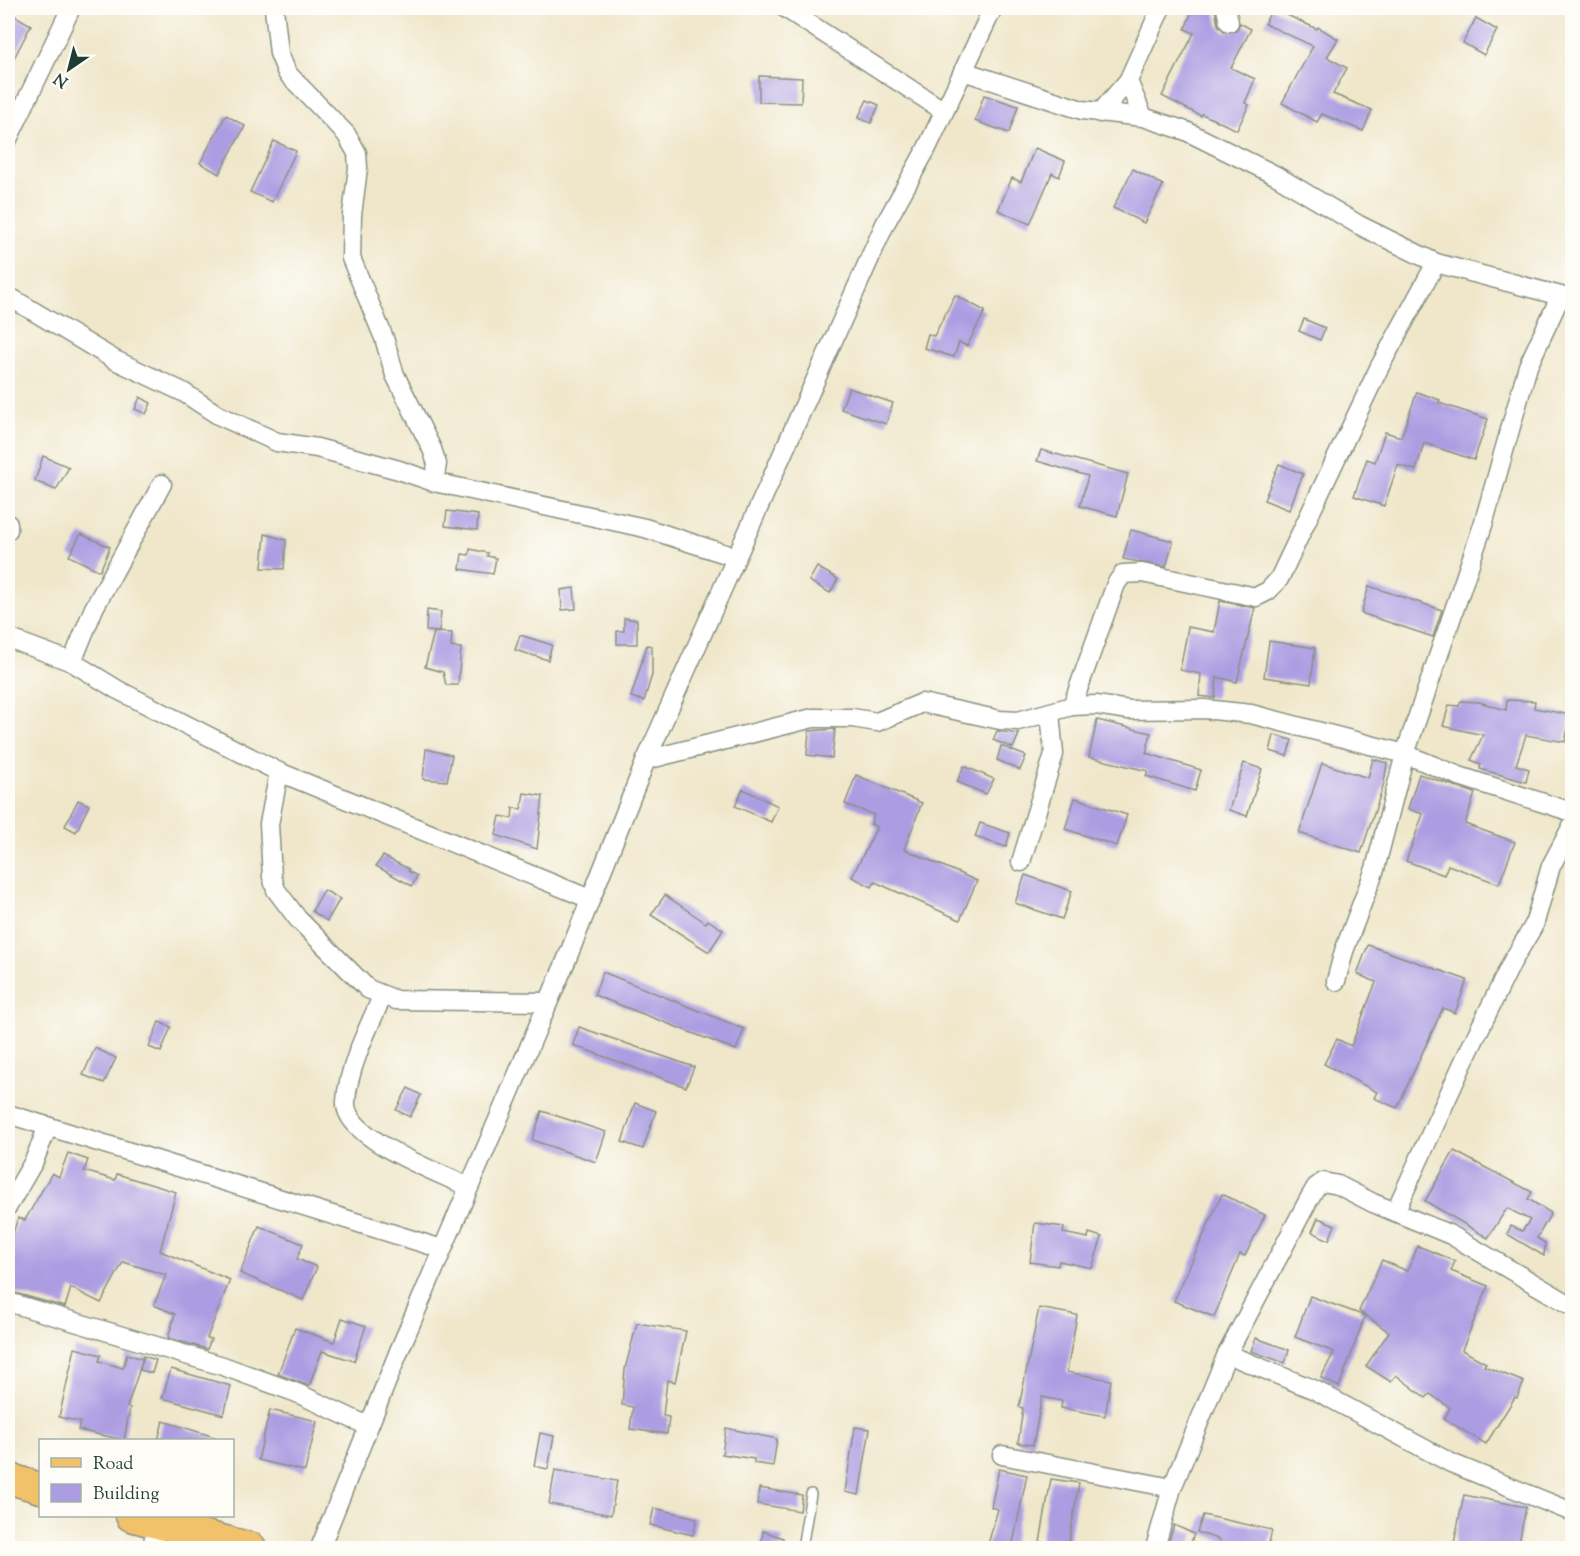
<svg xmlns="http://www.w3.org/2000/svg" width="1580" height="1556" viewBox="0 0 1580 1556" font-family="'Sorts Mill Goudy',serif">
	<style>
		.building { fill: #ac9ce2 }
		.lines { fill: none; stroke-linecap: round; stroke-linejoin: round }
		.lane-casing { stroke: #889280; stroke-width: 12 }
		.street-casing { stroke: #889280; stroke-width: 21 }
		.primary-casing { stroke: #889280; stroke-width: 33 }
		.lane { stroke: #fff; stroke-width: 9 }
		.street { stroke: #fff; stroke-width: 18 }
		.primary { stroke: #f2c26a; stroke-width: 30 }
	</style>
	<rect width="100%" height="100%" fill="#fdfcf7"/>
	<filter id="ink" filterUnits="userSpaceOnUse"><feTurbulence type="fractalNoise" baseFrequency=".0167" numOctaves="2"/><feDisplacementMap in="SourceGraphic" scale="12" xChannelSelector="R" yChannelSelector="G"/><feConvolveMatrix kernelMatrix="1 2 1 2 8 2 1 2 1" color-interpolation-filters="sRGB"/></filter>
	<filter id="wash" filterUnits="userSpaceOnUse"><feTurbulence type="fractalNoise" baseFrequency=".008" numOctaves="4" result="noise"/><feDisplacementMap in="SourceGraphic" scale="24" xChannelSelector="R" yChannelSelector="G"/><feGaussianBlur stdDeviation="1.35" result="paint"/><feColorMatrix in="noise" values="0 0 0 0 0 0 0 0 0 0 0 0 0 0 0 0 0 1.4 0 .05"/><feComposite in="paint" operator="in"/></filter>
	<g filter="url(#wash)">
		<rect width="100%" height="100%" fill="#f0e7cb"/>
		<g id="blocks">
			<!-- building -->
			<g class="building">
				<polygon points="1193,8 1215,8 1218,25 1225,32 1236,31 1240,23 1251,29 1231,68 1255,79 1245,103 1249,105 1237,130 1202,114 1201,116 1162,96 1194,33 1185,29"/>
				<polygon points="1272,8 1317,29 1318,27 1338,39 1327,57 1347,68 1333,94 1372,110 1363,131 1322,114 1317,122 1282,103 1313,46 1265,24"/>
				<polygon points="8,12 31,25 8,70"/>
				<polygon points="1476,18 1497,30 1484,55 1463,43"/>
				<polygon points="759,76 802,78 801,103 759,102"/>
				<polygon points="984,95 1018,106 1009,133 975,121"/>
				<polygon points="867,100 879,105 871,123 858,118"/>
				<polygon points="226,115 245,126 219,174 200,163"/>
				<polygon points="274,141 296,151 272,202 250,192"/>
				<polygon points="1035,148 1065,161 1059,177 1052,173 1030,224 998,210 1012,178 1021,182"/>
				<polygon points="1133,169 1163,185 1144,223 1113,208"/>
				<polygon points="955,295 985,311 967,346 959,342 954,357 924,348 928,334 934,336"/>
				<polygon points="1304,319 1325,328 1320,340 1299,331"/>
				<polygon points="849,388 893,403 886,424 841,409"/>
				<polygon points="1417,392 1440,400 1439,403 1488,419 1474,460 1424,443 1416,470 1398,465 1384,506 1354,496 1367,459 1375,462 1385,432 1401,437"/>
				<polygon points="140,397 151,403 146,414 135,409"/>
				<polygon points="1041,450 1128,474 1117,516 1080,506 1088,476 1037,461"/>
				<polygon points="43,456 69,467 56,490 35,481"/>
				<polygon points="1279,464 1303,474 1289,510 1264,500"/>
				<polygon points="447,511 478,515 477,530 445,526"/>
				<polygon points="1131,530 1173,541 1166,567 1123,559"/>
				<polygon points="81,534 110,547 100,571 69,556"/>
				<polygon points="265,534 286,540 284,569 262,568"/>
				<polygon points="470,549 488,553 487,556 496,558 493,574 460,569 462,554 469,555"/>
				<polygon points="817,567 838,579 830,593 809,581"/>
				<polygon points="1369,586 1442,610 1433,637 1361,613"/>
				<polygon points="574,588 576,609 562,610 561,590"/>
				<polygon points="1220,601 1255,608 1237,682 1217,677 1215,698 1199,696 1201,674 1180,670 1188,627 1214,632"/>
				<polygon points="427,610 441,612 439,632 426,631"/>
				<polygon points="624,618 637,620 637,644 617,644 617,631 624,631"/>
				<polygon points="434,632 452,633 451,647 461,648 458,685 446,685 443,672 425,667"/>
				<polygon points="520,635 552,645 548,660 515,650"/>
				<polygon points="1269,641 1315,648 1311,684 1264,677"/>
				<polygon points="647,645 652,646 652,675 644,701 631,697"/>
				<polygon points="1507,700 1535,701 1534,708 1571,715 1565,742 1526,735 1516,765 1529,769 1526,782 1480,769 1481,764 1471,760 1483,735 1443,726 1449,705 1459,706 1461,701 1479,702 1506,710"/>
				<polygon points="1097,720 1151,733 1146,753 1201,770 1195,791 1146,776 1148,771 1089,757"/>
				<polygon points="835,729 832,758 807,755 809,731"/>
				<polygon points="997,731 1019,734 1013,748 993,740"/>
				<polygon points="1274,735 1292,740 1287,756 1270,751"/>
				<polygon points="1001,746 1026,756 1020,770 997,760"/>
				<polygon points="426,749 452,755 447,781 423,779"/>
				<polygon points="1373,759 1387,763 1384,783 1361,853 1299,833 1322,763 1368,778"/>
				<polygon points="1244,763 1262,769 1247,816 1229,810"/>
				<polygon points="964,766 994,779 986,794 957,782"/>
				<polygon points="1419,774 1475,793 1465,824 1515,842 1499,884 1448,865 1444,875 1406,861 1423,814 1408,809"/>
				<polygon points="856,775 922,803 904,849 977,881 960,920 875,882 872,887 852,877 877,827 871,824 874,815 845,804"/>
				<polygon points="743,789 778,806 771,822 735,806"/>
				<polygon points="524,793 543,796 537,849 496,835 500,816 512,818 513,808 521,809"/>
				<polygon points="1075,798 1127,815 1117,846 1065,829"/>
				<polygon points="78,800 89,805 76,832 65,826"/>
				<polygon points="980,823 1010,833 1006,847 975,837"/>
				<polygon points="383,856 409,869 408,871 417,876 412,886 376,866"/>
				<polygon points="1025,875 1072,891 1062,919 1015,903"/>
				<polygon points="324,890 340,899 327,921 312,911"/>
				<polygon points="665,895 706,923 708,920 723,930 709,952 651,915"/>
				<polygon points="1368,945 1467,980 1455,1013 1443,1008 1397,1108 1374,1098 1377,1092 1324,1064 1337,1039 1351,1046 1376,982 1357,974"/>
				<polygon points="603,972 744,1029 736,1050 594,995"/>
				<polygon points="159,1022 171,1027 161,1052 149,1047"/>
				<polygon points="579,1027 694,1067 686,1087 573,1045"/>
				<polygon points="95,1048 116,1058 104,1083 83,1075"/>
				<polygon points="408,1088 421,1095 410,1117 396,1110"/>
				<polygon points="635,1103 656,1111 643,1149 622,1142"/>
				<polygon points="542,1111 606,1132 596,1162 532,1140"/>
				<polygon points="1454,1151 1532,1192 1528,1199 1551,1213 1537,1238 1545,1243 1544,1256 1507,1234 1511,1226 1522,1231 1530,1220 1507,1208 1488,1238 1425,1201"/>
				<polygon points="68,1153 88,1160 84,1171 115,1180 117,1174 176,1192 160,1251 230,1280 207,1338 211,1339 207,1349 168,1338 175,1314 154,1305 166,1275 123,1262 101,1303 71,1288 65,1307 8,1291 8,1248 18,1218 25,1220 52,1173 59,1177"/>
				<polygon points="1222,1194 1265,1215 1245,1256 1240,1254 1214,1317 1174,1301"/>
				<polygon points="1318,1218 1335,1225 1329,1240 1312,1232"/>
				<polygon points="1035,1223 1064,1227 1063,1233 1088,1238 1089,1233 1102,1237 1092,1268 1059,1261 1058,1266 1030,1262"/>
				<polygon points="259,1226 303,1244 297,1259 317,1267 303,1300 240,1273"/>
				<polygon points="1418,1246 1455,1261 1451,1271 1488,1286 1462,1350 1486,1363 1484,1366 1524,1382 1517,1398 1515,1397 1486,1444 1444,1419 1450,1408 1430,1394 1426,1398 1396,1375 1391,1382 1366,1366 1389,1332 1359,1311 1382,1260 1407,1271"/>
				<polygon points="1310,1296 1365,1316 1339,1387 1321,1378 1334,1352 1295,1337"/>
				<polygon points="1039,1308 1077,1315 1067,1372 1111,1380 1105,1416 1061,1408 1062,1401 1042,1397 1033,1445 1018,1443 1023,1408 1019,1407"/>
				<polygon points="342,1318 366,1326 354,1361 322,1351 309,1386 278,1374 295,1328 334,1342"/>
				<polygon points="637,1323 686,1331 675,1382 667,1380 663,1416 669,1417 667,1434 630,1429 633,1407 622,1405 625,1369"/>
				<polygon points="1256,1338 1289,1350 1285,1363 1251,1351"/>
				<polygon points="75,1348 101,1355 99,1361 123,1368 127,1354 143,1359 127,1407 130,1408 124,1440 78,1430 80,1422 59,1417"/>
				<polygon points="143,1356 156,1360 152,1373 140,1370"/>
				<polygon points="171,1369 231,1386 224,1415 162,1398"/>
				<polygon points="270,1410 317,1421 305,1471 258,1460"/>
				<polygon points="163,1421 215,1437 214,1440 158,1440"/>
				<polygon points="855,1427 870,1429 859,1495 845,1492"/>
				<polygon points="726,1428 777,1439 773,1466 754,1463 754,1459 722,1454"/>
				<polygon points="540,1433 554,1436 548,1469 534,1466"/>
				<polygon points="999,1469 1027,1475 1012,1548 987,1548 998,1509 991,1507"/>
				<polygon points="555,1470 617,1481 611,1515 549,1504"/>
				<polygon points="1051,1479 1079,1483 1068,1548 1039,1548"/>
				<polygon points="759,1488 802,1495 800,1511 757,1504"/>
				<polygon points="1464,1495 1526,1507 1518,1548 1453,1548"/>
				<polygon points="654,1508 697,1518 693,1535 650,1525"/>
				<polygon points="1203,1515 1272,1530 1268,1548 1218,1548 1220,1540 1197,1532"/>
				<polygon points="1174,1525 1194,1534 1189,1548 1169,1541"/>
				<polygon points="763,1531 783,1538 780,1548 761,1547"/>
			</g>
		</g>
	</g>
	<g filter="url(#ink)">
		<use href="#blocks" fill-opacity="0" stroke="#889280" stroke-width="1.5"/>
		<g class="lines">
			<defs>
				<polyline id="lane" points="802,1548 811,1494"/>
				<g id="street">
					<polyline points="274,8 279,53 287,73 346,134 357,153 358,168 352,215 351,258 384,338 395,375 432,449 437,464 434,482"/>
					<polyline points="785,8 944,111"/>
					<polyline points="1226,8 1229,22"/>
					<polyline points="963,71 1082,110 1143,117 1186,131 1275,175 1359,225 1436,263 1379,368 1279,579 1268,591 1256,597 1142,573 1123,574 1116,584 1072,706"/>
					<polyline points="1128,81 1143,117"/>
					<polyline points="1100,113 1128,81 1161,8"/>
					<polyline points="8,139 71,8"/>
					<polyline points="1436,263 1572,299"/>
					<polyline points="8,296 115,360 183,392 218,415 277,442 317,448 399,470 434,482 645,528 735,557"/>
					<polyline points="1560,297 1528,366 1483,525 1405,754 1459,776 1572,812"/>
					<polyline points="8,524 8,530"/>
					<polyline points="8,638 72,662 118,690 279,772 590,899"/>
					<polyline points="72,662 94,608 162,484"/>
					<polyline points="646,760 813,718 852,718 877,722 922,703 1000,720 1018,721 1072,706 1096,705 1129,710 1204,709 1251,714 1405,754 1375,869 1344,951 1336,981"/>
					<polyline points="279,772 269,824 272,877 276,890 298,919 368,989 396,1000 548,1002"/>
					<polyline points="1021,862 1054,754 1050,713"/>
					<path d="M382,997C369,1026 348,1068 346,1101C342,1138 440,1173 469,1187"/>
					<polyline points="8,1114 442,1249"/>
					<polyline points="8,1206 34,1161 48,1126"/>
					<polyline points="1395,1212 1464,1061 1512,962 1534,925 1551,866 1572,826"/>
					<polyline points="8,1302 223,1366 297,1393 368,1426"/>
					<polyline points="1227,1354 1309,1199 1316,1187 1323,1182 1338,1185 1373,1203 1451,1235 1572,1306"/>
					<polyline points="1002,1455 1172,1488"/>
					<polyline points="153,1548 155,1523"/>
					<polyline points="320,1548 399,1351 566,961 646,760 885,224 927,148 993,8"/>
					<polyline points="1155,1548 1172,1488 1227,1354 1315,1390 1451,1463 1572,1512"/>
				</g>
				<g id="primary">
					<polyline points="8,1478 40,1488"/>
					<polyline points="131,1516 251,1548"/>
				</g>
			</defs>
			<!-- lane casing -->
			<use href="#lane" class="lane-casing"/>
			<!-- street casing -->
			<use href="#street" class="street-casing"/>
			<!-- primary casing -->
			<use href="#primary" class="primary-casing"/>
			<!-- lane -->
			<use href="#lane" class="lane"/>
			<!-- street -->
			<use href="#street" class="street"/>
			<!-- primary -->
			<use href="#primary" class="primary"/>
		</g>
	</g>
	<!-- margin -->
	<rect width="1580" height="1556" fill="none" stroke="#fdfcf7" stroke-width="30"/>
	<!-- legend -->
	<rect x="39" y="1439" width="195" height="78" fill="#fdfcf7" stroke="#a4b0a9" stroke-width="1.5"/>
	<rect x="51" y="1458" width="30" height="9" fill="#f2c26a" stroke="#a4b0a9" stroke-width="1.5"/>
	<text x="93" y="1469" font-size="18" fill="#1f3d34">Road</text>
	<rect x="51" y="1484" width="30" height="18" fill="#ac9ce2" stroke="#a4b0a9" stroke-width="1.5"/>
	<text x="93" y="1499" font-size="18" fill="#1f3d34">Building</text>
	<!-- north arrow -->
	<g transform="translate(69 69) rotate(215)" stroke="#fdfcf7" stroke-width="4.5" paint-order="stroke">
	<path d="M0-4.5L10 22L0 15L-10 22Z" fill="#1f3d34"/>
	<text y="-9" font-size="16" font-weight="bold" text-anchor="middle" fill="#1f3d34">N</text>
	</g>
</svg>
